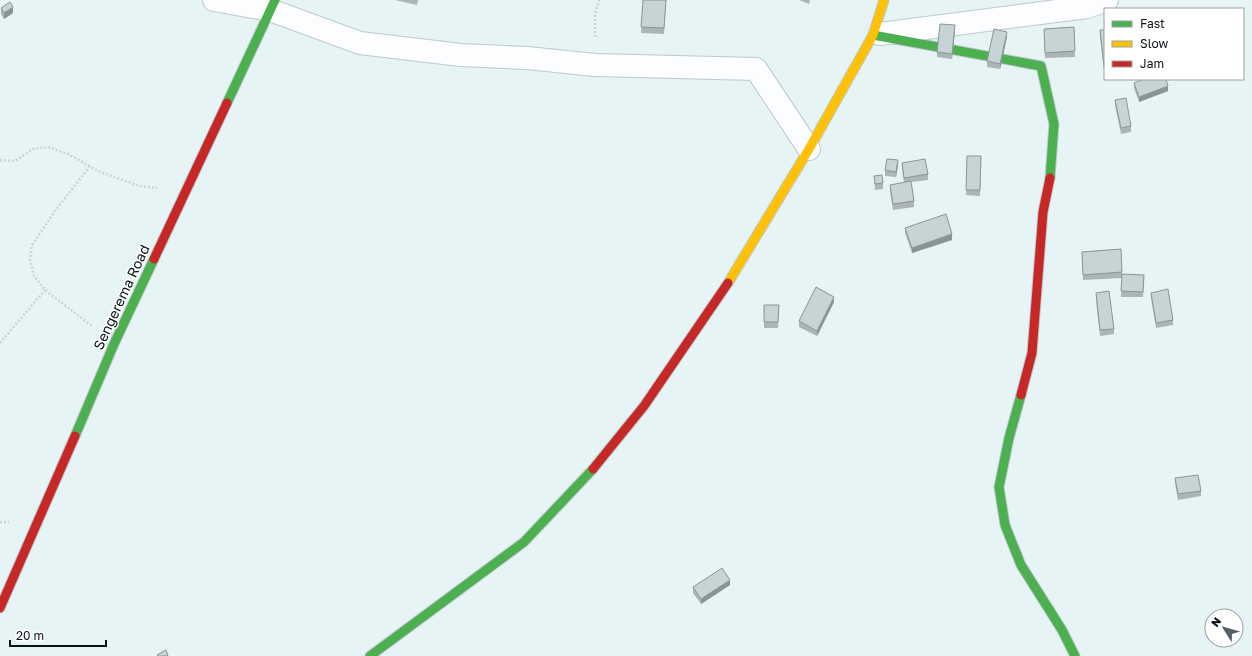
<svg xmlns="http://www.w3.org/2000/svg" width="1252" height="656" viewBox="0 0 1252 656" font-family="'Golos Text',sans-serif">
	<style>
		.lines { fill: none; stroke-linecap: round; stroke-linejoin: round }
		.street-casing { stroke: #bdc9cb; stroke-width: 24 }
		.fast-casing { stroke: #bdc9cb; stroke-width: 11 }
		.slow-casing { stroke: #bdc9cb; stroke-width: 11 }
		.jam-casing { stroke: #bdc9cb; stroke-width: 11 }
		.path { stroke: #ced2d2; stroke-width: 2.5; stroke-dasharray: 2 2; stroke-linecap: butt }
		.street { stroke: #fbfdfe; stroke-width: 22 }
		.fast { stroke: #4caf50; stroke-width: 9 }
		.slow { stroke: #ffc107; stroke-width: 9 }
		.jam { stroke: #c62828; stroke-width: 9 }
		.wall { fill: #abb5b7 }
		.shaded-wall { fill: #8b9495 }
		.building { fill: #c7d3d5; stroke: #8b9495 }
		.labels { text-anchor: middle; dominant-baseline: central; stroke-width: 3; stroke-linejoin: round; paint-order: stroke }
		.street-label { font-size: 14px; fill: #071215; stroke: #fff }
	</style>
	<rect width="100%" height="100%" fill="#e6f4f6"/>
	<g class="lines">
		<defs>
			<g id="street">
				<polyline points="214,0 270,10 360,43 461,55 527,58 595,65 756,69 809,149"/>
				<polyline points="880,34 1087,7 1107,0"/>
			</g>
			<g id="fast">
				<polyline points="873,35 1041,66 1054,124 1050,178"/>
				<polyline points="227,103 275,0"/>
				<polyline points="1021,395 1009,438 999,487 1005,525 1021,565 1062,630 1075,656"/>
				<polyline points="75,436 114,344 154,259"/>
				<polyline points="370,656 524,542 593,469"/>
			</g>
			<polyline id="slow" points="728,283 809,149 873,35 884,0"/>
			<g id="jam">
				<polyline points="154,259 227,103"/>
				<polyline points="1021,395 1032,353 1043,212 1050,178"/>
				<polyline points="593,469 644,406 728,283"/>
				<polyline points="0,608 75,436"/>
			</g>
		</defs>
		<!-- street casing -->
		<use href="#street" class="street-casing"/>
		<!-- fast casing -->
		<use href="#fast" class="fast-casing"/>
		<!-- slow casing -->
		<use href="#slow" class="slow-casing"/>
		<!-- jam casing -->
		<use href="#jam" class="jam-casing"/>
		<!-- path -->
		<g class="path">
			<polyline points="595,37 595,14 599,0"/>
			<polyline points="0,160 15,161 33,149 48,147 68,154 98,171 139,186 157,188"/>
			<polyline points="90,166 55,211 32,245 30,259 34,276 45,290 92,326"/>
			<polyline points="0,343 45,290"/>
			<polyline points="0,522 9,522"/>
		</g>
		<!-- street -->
		<use href="#street" class="street"/>
		<!-- fast -->
		<use href="#fast" class="fast"/>
		<!-- slow -->
		<use href="#slow" class="slow"/>
		<!-- jam -->
		<use href="#jam" class="jam"/>
	</g>
	<!-- wall -->
	<g class="wall">
		<polygon points="395,0 418,0 417,5"/>
		<polygon points="643,0 666,0 664,34 641,33"/>
		<polygon points="799,0 810,0 809,4"/>
		<polygon points="1,8 13,13 4,19 1,14"/>
		<polygon points="1074,27 1075,57 1045,58 1044,29"/>
		<polygon points="1100,30 1105,30 1105,71 1104,71 1100,36"/>
		<polygon points="955,31 952,59 937,57 937,52"/>
		<polygon points="1007,37 1000,69 987,67 987,61"/>
		<polygon points="1134,83 1168,91 1139,102 1134,88"/>
		<polygon points="1115,100 1131,126 1131,132 1121,134 1115,105"/>
		<polygon points="967,156 981,156 980,196 966,195"/>
		<polygon points="902,163 928,174 928,180 911,182 914,201 914,207 893,210 890,191 890,185 904,183 902,168"/>
		<polygon points="898,165 896,177 885,176 885,170"/>
		<polygon points="874,176 883,183 883,189 875,190"/>
		<polygon points="905,228 952,240 912,253 905,233"/>
		<polygon points="1121,249 1122,274 1144,281 1143,297 1121,297 1122,278 1083,280 1082,252"/>
		<polygon points="1096,293 1114,329 1114,334 1100,336 1096,299"/>
		<polygon points="1151,293 1173,320 1173,325 1156,328 1151,298"/>
		<polygon points="834,302 817,336 799,327 799,321"/>
		<polygon points="764,305 779,305 778,328 764,328"/>
		<polygon points="1175,478 1201,491 1201,496 1178,500 1175,483"/>
		<polygon points="730,585 701,604 693,593 693,587"/>
	</g>
	<!-- shaded-wall -->
	<g class="shaded-wall">
		<polygon points="13,7 13,13 4,19 4,13"/>
		<polygon points="955,25 955,31 952,59 952,54"/>
		<polygon points="1007,32 1007,37 1000,69 1000,64"/>
		<polygon points="1168,86 1168,91 1139,102 1139,97"/>
		<polygon points="898,160 898,165 896,177 896,172"/>
		<polygon points="952,234 952,240 912,253 912,248"/>
		<polygon points="834,297 834,302 817,336 817,331"/>
		<polygon points="730,580 730,585 701,604 701,599"/>
	</g>
	<!-- building -->
	<g class="building">
		<polygon points="643,0 666,0 664,28 641,27"/>
		<polygon points="10,2 13,7 4,13 1,8"/>
		<polygon points="940,24 955,25 952,54 937,52"/>
		<polygon points="1074,27 1075,51 1045,53 1044,29"/>
		<polygon points="994,29 1007,32 1000,64 987,61"/>
		<polygon points="1100,30 1105,30 1105,66 1104,66"/>
		<polygon points="1144,79 1166,79 1168,86 1139,97 1134,83"/>
		<polygon points="1126,98 1131,126 1121,128 1115,100"/>
		<polygon points="967,156 981,156 980,190 966,190"/>
		<polygon points="887,159 898,160 896,172 885,170"/>
		<polygon points="925,159 928,174 904,178 902,163"/>
		<polygon points="882,175 883,183 875,184 874,176"/>
		<polygon points="911,181 914,201 893,204 890,185"/>
		<polygon points="946,214 952,234 912,248 905,228"/>
		<polygon points="1121,249 1122,272 1083,275 1082,252"/>
		<polygon points="1122,274 1144,275 1143,292 1121,291"/>
		<polygon points="816,287 834,297 817,331 799,321"/>
		<polygon points="1168,289 1173,320 1156,323 1151,293"/>
		<polygon points="1109,291 1114,329 1100,330 1096,293"/>
		<polygon points="764,305 779,305 778,322 764,322"/>
		<polygon points="1198,475 1201,491 1178,494 1175,478"/>
		<polygon points="722,568 730,580 701,599 693,587"/>
		<polygon points="166,650 168,656 158,656 157,655"/>
	</g>
	<g class="labels">
		<!-- street labels -->
		<g class="street-label">
			<text transform="translate(121 297) rotate(-65)">Sengerema Road</text>
		</g>
	</g>
	<!-- legend -->
	<rect x="1104" y="8" width="140" height="72" fill="#ffffff" stroke="#9ca0a1"/>
	<rect x="1112" y="21" width="20" height="6" fill="#4caf50" stroke="#9ca0a1"/>
	<text x="1140" y="28" font-size="12" fill="#071215">Fast</text>
	<rect x="1112" y="41" width="20" height="6" fill="#ffc107" stroke="#9ca0a1"/>
	<text x="1140" y="48" font-size="12" fill="#071215">Slow</text>
	<rect x="1112" y="61" width="20" height="6" fill="#c62828" stroke="#9ca0a1"/>
	<text x="1140" y="68" font-size="12" fill="#071215">Jam</text>
	<!-- north arrow -->
	<g transform="translate(1224 628) rotate(307)"><circle r="19" fill="#ffffff" stroke="#9ca0a1"/>
	<path d="M0-3L7 15L0 10L-7 15Z" fill="#556164"/>
	<text y="-6" font-size="11" font-weight="bold" text-anchor="middle" fill="#071215">N</text>
	</g>
	<!-- scale -->
	<path d="M10 640v6h96v-6" fill="none" stroke="#071215" stroke-width="2"/>
	<text x="16" y="640" font-size="12" fill="#071215" stroke="#ffffff" stroke-width="3" paint-order="stroke">20 m</text>
</svg>
